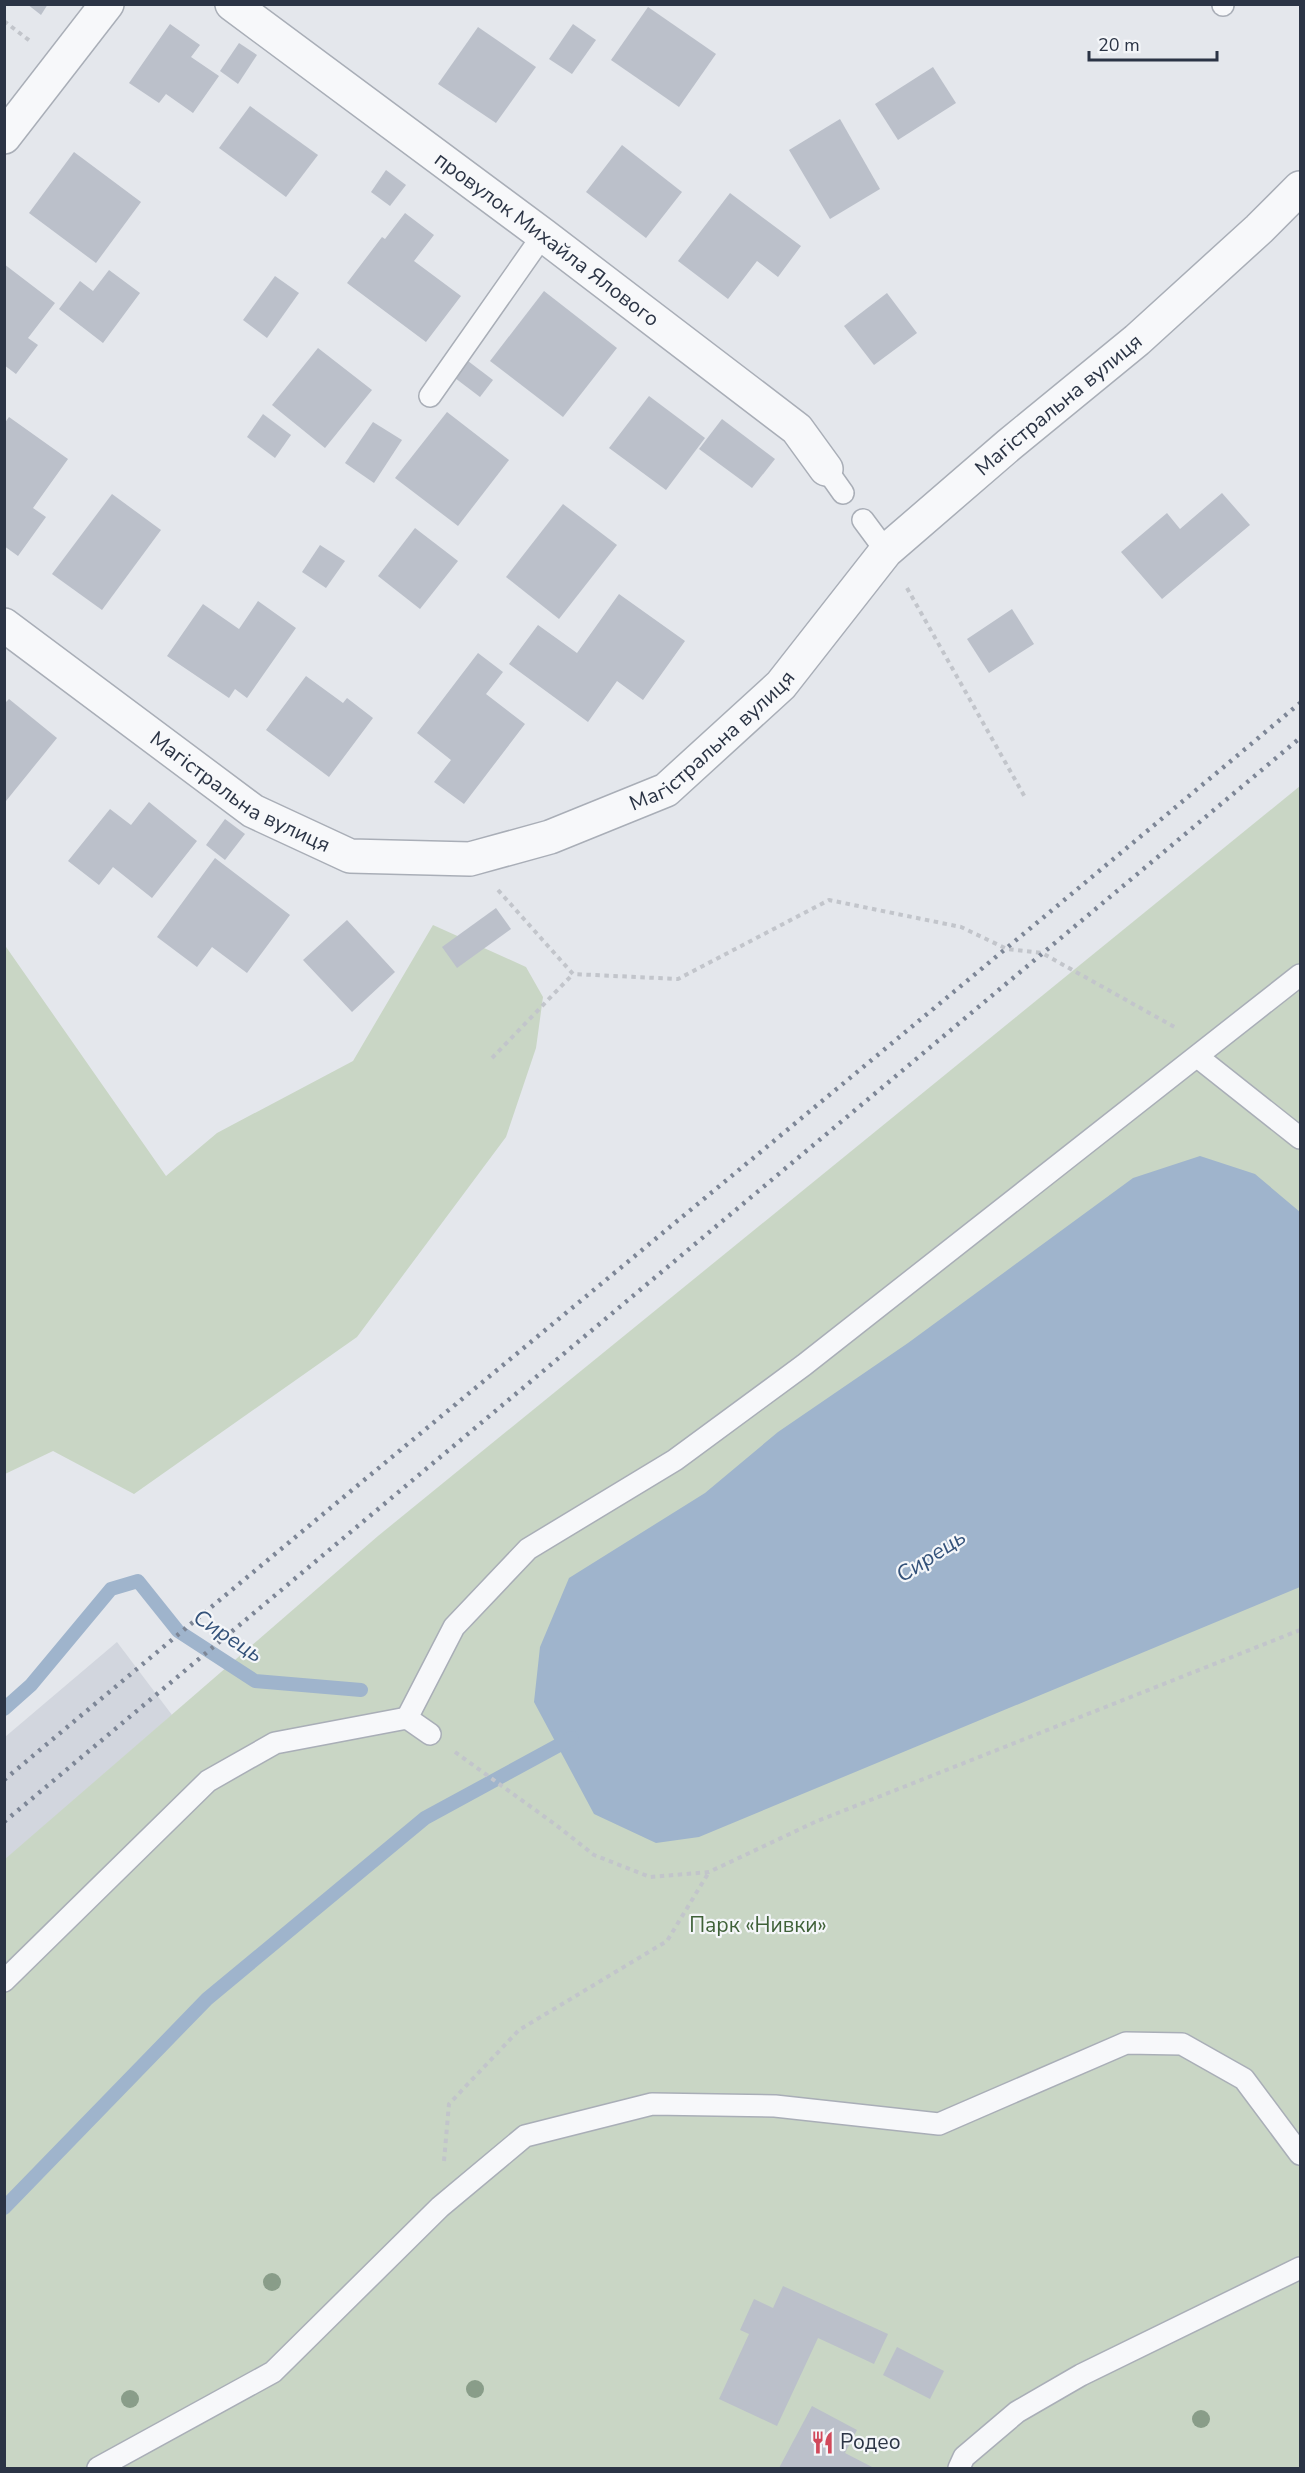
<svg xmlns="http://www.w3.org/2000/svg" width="1305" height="2473" viewBox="0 0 1305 2473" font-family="'Nunito Sans',sans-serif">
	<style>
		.built { fill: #d2d6de }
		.green { fill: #c9d6c5 }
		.water { fill: #9fb4cc }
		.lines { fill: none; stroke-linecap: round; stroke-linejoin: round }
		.stream { stroke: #9fb4cc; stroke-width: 14 }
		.building { fill: #bbc0ca }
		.service-casing { stroke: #a9aeb7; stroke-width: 24 }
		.minor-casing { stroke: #a9aeb7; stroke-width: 36 }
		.path { stroke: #c2c5cb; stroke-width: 4; stroke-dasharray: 4.5 4.5; stroke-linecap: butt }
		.service { stroke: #f7f8fa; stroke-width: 21 }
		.minor { stroke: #f7f8fa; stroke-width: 33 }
		.rail { stroke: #7d8696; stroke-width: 4.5; stroke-dasharray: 3 6; stroke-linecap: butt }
		.tree { fill: #899d89 }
		.labels { text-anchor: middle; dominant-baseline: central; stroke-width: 4.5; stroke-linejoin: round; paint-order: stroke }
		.street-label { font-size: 21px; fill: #2b3445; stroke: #f4f6f9 }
		.park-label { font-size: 21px; fill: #3f6138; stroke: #f4f6f9 }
		.poi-label { font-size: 21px; fill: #2b3445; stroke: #f4f6f9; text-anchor: start }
		.water-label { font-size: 22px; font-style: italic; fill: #34527a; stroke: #f4f6f9 }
	</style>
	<rect width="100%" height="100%" fill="#e4e7ec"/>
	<!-- built -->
	<polygon class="built" points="117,1642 172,1715 5,1860 5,1737"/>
	<!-- green -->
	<g class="green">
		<polygon points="1300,786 1300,2468 5,2468 4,1860 378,1536"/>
		<polygon points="433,925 526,967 543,997 536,1048 506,1137 357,1337 134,1494 53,1451 5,1474 4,944 166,1176 217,1133 353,1061"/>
	</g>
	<!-- water -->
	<polygon class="water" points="1200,1156 1255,1174 1300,1212 1300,1587 699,1837 656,1843 594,1814 534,1702 540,1647 569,1578 705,1493 778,1432 908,1343 1133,1178"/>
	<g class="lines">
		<!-- stream -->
		<g class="stream">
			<polyline points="4,1709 31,1685 111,1589 138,1581 178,1631 255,1681 361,1690"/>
			<polyline points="4,2208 207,1999 425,1818 572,1738"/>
		</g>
	</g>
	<!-- building -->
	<g class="building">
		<polygon points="27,4 48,4 41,15"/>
		<polygon points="648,7 716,54 679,107 611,60"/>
		<polygon points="170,24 200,45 191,57 219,76 193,113 166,94 159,103 129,83"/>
		<polygon points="573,24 596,40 572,74 549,59"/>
		<polygon points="478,27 536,67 496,123 438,84"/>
		<polygon points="239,43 257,55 238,84 220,71"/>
		<polygon points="933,67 956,103 898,140 875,104"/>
		<polygon points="250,106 318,155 286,197 219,148"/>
		<polygon points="840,119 880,189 830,219 789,150"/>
		<polygon points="622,145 682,192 646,238 586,192"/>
		<polygon points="74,152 141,202 96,263 29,213"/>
		<polygon points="386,170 406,185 390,206 371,192"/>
		<polygon points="730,193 801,246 778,277 757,261 728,299 678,261"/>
		<polygon points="405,213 434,235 414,261 461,296 426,342 347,283 382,237 385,239"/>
		<polygon points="4,264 55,303 28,338 38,345 16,374 4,365"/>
		<polygon points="109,270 140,293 103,343 59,309 80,281 93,291"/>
		<polygon points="275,276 299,293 267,338 243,320"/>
		<polygon points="544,291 617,348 563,417 490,361"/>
		<polygon points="887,293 917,333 874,365 844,326"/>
		<polygon points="318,348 372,390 325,448 272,405"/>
		<polygon points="468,361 493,380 480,397 455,378"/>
		<polygon points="649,396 705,438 666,490 609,448"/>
		<polygon points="447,412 509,460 458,526 395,478"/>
		<polygon points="263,414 291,435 275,458 247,437"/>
		<polygon points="9,417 68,459 33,508 46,517 18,556 4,546 4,424"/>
		<polygon points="722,419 775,459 752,488 699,449"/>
		<polygon points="373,422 402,440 374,483 345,463"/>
		<polygon points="1222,493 1250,525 1162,599 1121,552 1167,513 1180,529"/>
		<polygon points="112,494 161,530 102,610 52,574"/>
		<polygon points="563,504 617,545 559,619 506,577"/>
		<polygon points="415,528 458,561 420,609 378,576"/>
		<polygon points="320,545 345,561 326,588 302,572"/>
		<polygon points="619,594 685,641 643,700 617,681 588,722 509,664 538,625 577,653"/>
		<polygon points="258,601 296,628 247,698 235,689 229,698 167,656 203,604 239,629"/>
		<polygon points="1012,609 1034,644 989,673 967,639"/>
		<polygon points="478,653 503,672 486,694 525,724 464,804 434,782 451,760 417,733"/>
		<polygon points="306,676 343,703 347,698 373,718 329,777 266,730"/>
		<polygon points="9,699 57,738 6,801 4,704"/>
		<polygon points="149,802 197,841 152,898 113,867 99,885 68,861 110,809 131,825"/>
		<polygon points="225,819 245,834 225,860 206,845"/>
		<polygon points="215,858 290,915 247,973 212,947 197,967 157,937"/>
		<polygon points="496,908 511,929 457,968 442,947"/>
		<polygon points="347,920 395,972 352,1012 303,960"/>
		<polygon points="783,2286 888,2334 874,2364 818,2338 777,2426 719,2399 749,2334 740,2330 754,2299 773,2308"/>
		<polygon points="897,2347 944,2371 930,2399 883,2375"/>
		<polygon points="812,2406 857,2430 845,2453 874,2468 779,2468"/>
	</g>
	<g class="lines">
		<defs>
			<g id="service">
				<polyline points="1223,4 1223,5"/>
				<polyline points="430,396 543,235"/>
				<polyline points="826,469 843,493"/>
				<polyline points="863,520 886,551"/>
				<polyline points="1199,1058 1300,1138"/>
				<polyline points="407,1718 454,1627 528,1549 675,1460 804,1365 1300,975"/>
				<polyline points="4,1981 208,1781 275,1743 407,1718 430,1734"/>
				<polyline points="98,2468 273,2372 440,2207 525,2136 652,2104 775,2106 939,2124 1126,2043 1182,2044 1244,2079 1300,2154"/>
				<polyline points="959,2468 964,2457 1017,2412 1081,2375 1300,2268"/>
			</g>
			<g id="minor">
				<path id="s1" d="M232,4L543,235L797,429L826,469"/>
				<polyline points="4,137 107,4"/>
				<path id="s2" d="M4,625L253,811L350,856L470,859L550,837L666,790L781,685L886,551L1010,444L1137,340L1259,229L1300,188"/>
			</g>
		</defs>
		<!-- service casing -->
		<use href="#service" class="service-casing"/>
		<!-- minor casing -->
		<use href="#minor" class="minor-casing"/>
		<!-- path -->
		<g class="path">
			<polyline points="4,21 30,41"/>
			<polyline points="907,588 1026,799"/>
			<polyline points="498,890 573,974 678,979 829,900 961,927 1007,949 1042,953 1178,1029"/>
			<polyline points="492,1058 573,974"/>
			<polyline points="455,1752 556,1825 594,1855 650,1877 709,1872 815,1822 1300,1630"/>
			<polyline points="444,2161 449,2104 519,2030 667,1941 709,1872"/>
		</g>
		<!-- service -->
		<use href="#service" class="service"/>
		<!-- minor -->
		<use href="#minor" class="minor"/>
		<!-- rail -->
		<g class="rail">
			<path d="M4,1780C435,1419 870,1064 1300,703"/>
			<polyline points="4,1822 1300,738"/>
		</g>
	</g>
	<!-- trees -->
	<g class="tree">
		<circle cx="272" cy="2282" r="9"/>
		<circle cx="475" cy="2389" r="9"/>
		<circle cx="130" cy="2399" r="9"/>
		<circle cx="1201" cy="2419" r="9"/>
	</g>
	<!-- icons -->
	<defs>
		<symbol id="restaurant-bare" viewBox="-9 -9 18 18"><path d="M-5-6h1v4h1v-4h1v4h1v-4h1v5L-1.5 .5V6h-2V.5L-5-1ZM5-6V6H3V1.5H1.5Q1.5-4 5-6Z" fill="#d1495b" stroke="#f4f6f9" stroke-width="2.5" paint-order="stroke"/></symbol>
	</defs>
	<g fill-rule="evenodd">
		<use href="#restaurant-bare" x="806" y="2426" width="33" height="33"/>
	</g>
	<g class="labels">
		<!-- street labels -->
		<g class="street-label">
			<text stroke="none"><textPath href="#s1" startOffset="393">провулок Михайла Ялового</textPath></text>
			<text stroke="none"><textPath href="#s2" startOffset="1298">Магістральна вулиця</textPath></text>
			<text stroke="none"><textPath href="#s2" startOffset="812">Магістральна вулиця</textPath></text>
			<text stroke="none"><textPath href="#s2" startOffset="290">Магістральна вулиця</textPath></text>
		</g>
		<!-- park labels -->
		<g class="park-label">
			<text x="758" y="1925">Парк «Нивки»</text>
		</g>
		<!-- poi labels -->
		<g class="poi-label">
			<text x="840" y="2442">Родео</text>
		</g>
		<!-- water labels -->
		<g class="water-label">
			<text transform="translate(931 1556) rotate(-33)">Сирець</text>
			<text transform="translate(228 1636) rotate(33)">Сирець</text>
		</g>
	</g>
	<!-- border -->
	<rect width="1305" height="2473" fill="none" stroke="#2b3445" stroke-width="12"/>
	<!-- scale -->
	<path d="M1089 51v9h128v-9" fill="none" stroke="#2b3445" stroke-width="3"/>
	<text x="1098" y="51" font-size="18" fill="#2b3445" stroke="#f4f6f9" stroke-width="4.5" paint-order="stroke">20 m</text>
</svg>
